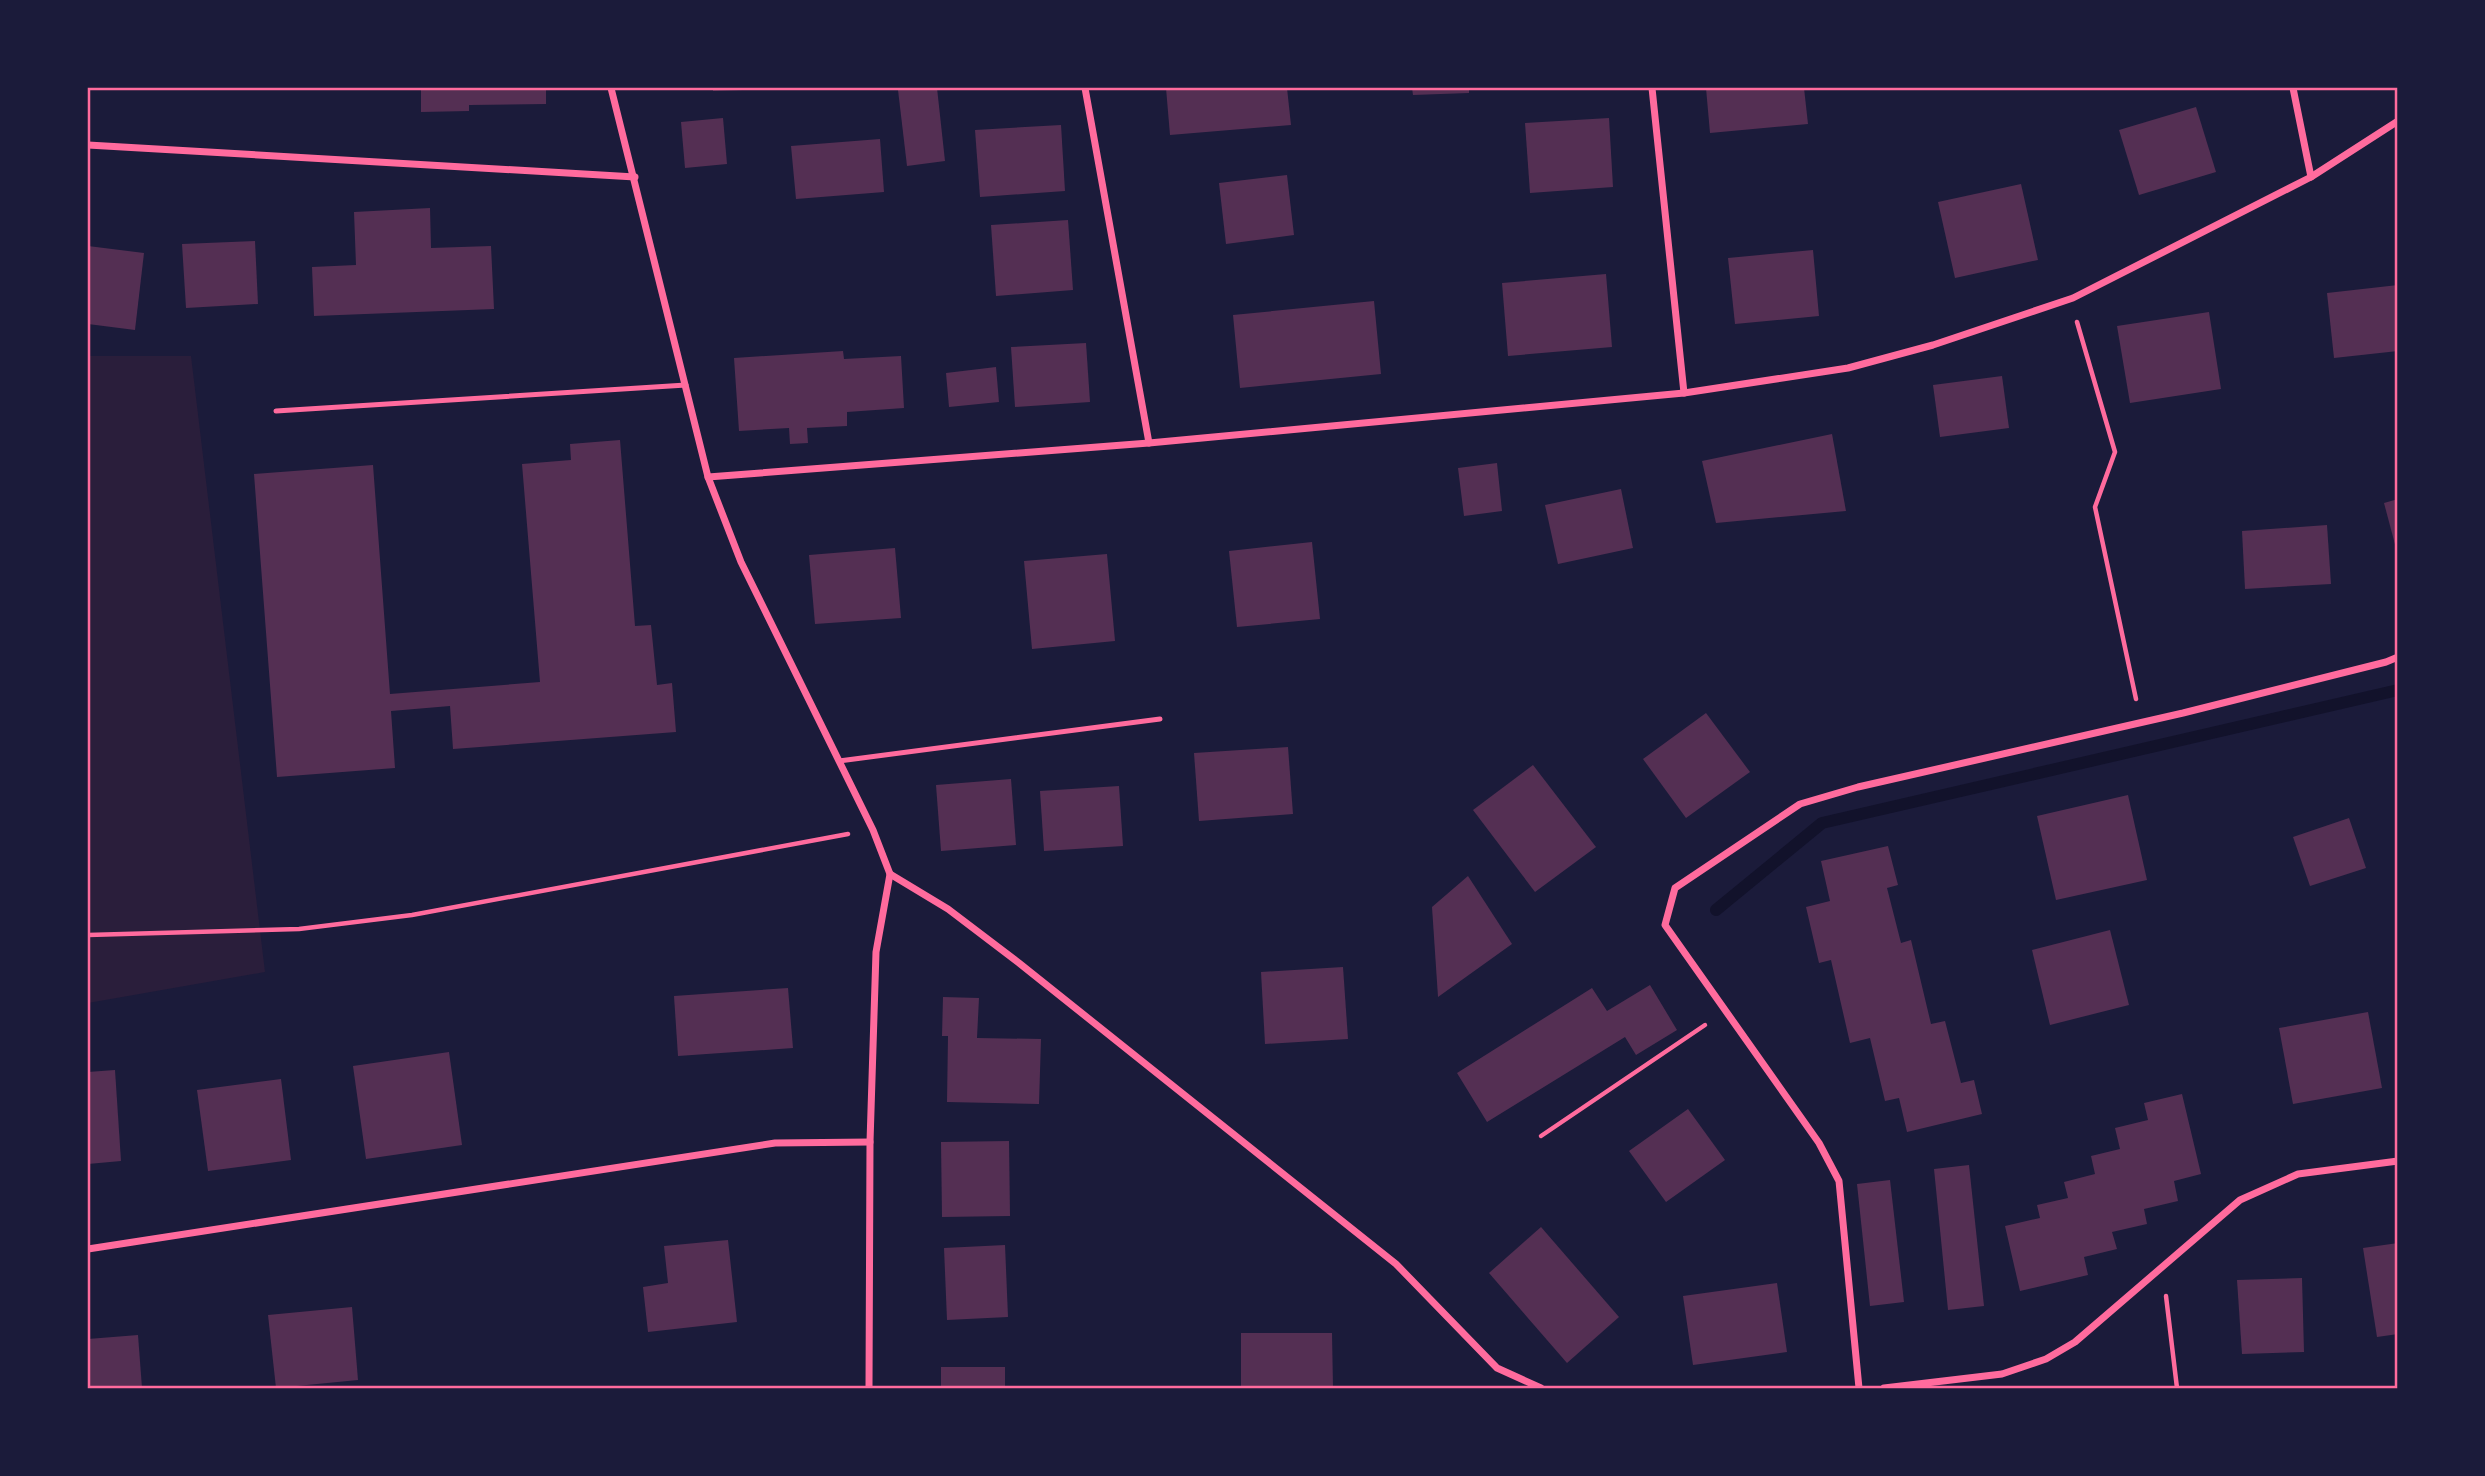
<svg xmlns="http://www.w3.org/2000/svg" width="2485" height="1476" viewBox="0 0 2485 1476" font-family="Helvetica,sans-serif">
	<style>
		.green { fill: #2a1e3b }
		.lines { fill: none; stroke-linecap: round; stroke-linejoin: round }
		.stream { stroke: #12122b; stroke-width: 12 }
		.building { fill: #542f53 }
		.path { stroke: #ff6b9d; stroke-width: 4.5 }
		.service { stroke: #ff6b9d; stroke-width: 5 }
		.minor { stroke: #ff6b9d; stroke-width: 7 }
		.neatline { fill: none; stroke: #ff6b9d; stroke-width: 2.5 }
	</style>
	<rect width="100%" height="100%" fill="#1b1b3a"/>
	<!-- green -->
	<polygon class="green" points="88,356 191,356 265,972 88,1003"/>
	<g class="lines">
		<!-- stream -->
		<polyline class="stream" points="1716,910 1822,823 2398,690"/>
	</g>
	<!-- building -->
	<g class="building">
		<polygon points="421,88 546,88 546,104 469,105 469,111 421,112"/>
		<polygon points="713,88 743,88 743,90 713,91"/>
		<polygon points="924,88 937,88 945,161 907,166 898,90"/>
		<polygon points="1166,88 1287,88 1291,125 1170,135"/>
		<polygon points="1412,88 1469,88 1469,93 1413,95"/>
		<polygon points="1706,88 1804,88 1808,124 1710,133"/>
		<polygon points="2196,107 2216,172 2139,195 2119,130"/>
		<polygon points="723,118 727,164 685,168 681,122"/>
		<polygon points="1609,118 1613,187 1530,193 1525,123"/>
		<polygon points="1061,125 1065,191 980,197 975,130"/>
		<polygon points="880,139 884,192 796,199 791,146"/>
		<polygon points="1287,175 1294,235 1226,244 1219,183"/>
		<polygon points="2021,184 2038,260 1955,278 1938,202"/>
		<polygon points="430,208 431,248 491,246 494,309 314,316 312,267 356,265 354,212"/>
		<polygon points="1068,220 1073,290 996,296 991,225"/>
		<polygon points="255,241 258,304 186,308 182,244"/>
		<polygon points="88,246 144,253 135,330 88,324"/>
		<polygon points="1813,250 1819,316 1735,324 1728,258"/>
		<polygon points="1606,274 1612,347 1508,356 1502,283"/>
		<polygon points="2398,285 2398,351 2334,358 2327,293"/>
		<polygon points="1374,301 1381,374 1240,388 1233,315"/>
		<polygon points="2209,312 2221,389 2130,403 2117,326"/>
		<polygon points="1086,343 1090,402 1015,407 1011,347"/>
		<polygon points="843,351 844,359 901,356 904,408 847,412 847,426 807,428 808,443 790,444 789,428 739,431 734,358"/>
		<polygon points="996,367 999,402 949,407 946,373"/>
		<polygon points="2002,376 2009,428 1940,437 1933,385"/>
		<polygon points="1832,434 1846,511 1716,523 1702,461"/>
		<polygon points="620,440 635,626 651,625 657,685 672,683 676,732 453,749 450,706 391,711 395,768 277,777 254,474 373,465 390,694 540,682 522,464 571,460 570,444"/>
		<polygon points="1497,463 1502,511 1464,516 1458,468"/>
		<polygon points="1621,489 1633,548 1558,564 1545,505"/>
		<polygon points="2398,499 2398,552 2397,552 2384,503"/>
		<polygon points="2327,525 2331,584 2245,589 2242,531"/>
		<polygon points="1312,542 1320,619 1237,627 1229,551"/>
		<polygon points="895,548 901,618 815,624 809,555"/>
		<polygon points="1107,554 1115,641 1032,649 1024,561"/>
		<polygon points="1706,713 1750,772 1686,818 1643,759"/>
		<polygon points="1288,747 1293,814 1199,821 1194,753"/>
		<polygon points="1533,765 1596,847 1535,892 1473,810"/>
		<polygon points="1011,779 1016,845 941,851 936,785"/>
		<polygon points="1119,786 1123,846 1044,851 1040,791"/>
		<polygon points="2128,795 2147,880 2056,900 2037,816"/>
		<polygon points="2349,818 2366,868 2310,886 2293,837"/>
		<polygon points="1888,846 1898,885 1887,888 1901,943 1911,940 1931,1024 1945,1021 1961,1083 1974,1080 1982,1114 1907,1132 1899,1098 1885,1101 1870,1038 1850,1043 1831,960 1819,963 1806,907 1830,901 1821,861"/>
		<polygon points="1468,876 1512,944 1438,997 1432,907"/>
		<polygon points="2110,930 2129,1005 2050,1025 2032,950"/>
		<polygon points="1343,967 1348,1039 1265,1044 1261,972"/>
		<polygon points="1650,985 1677,1030 1636,1055 1625,1037 1487,1122 1457,1073 1592,988 1607,1011"/>
		<polygon points="788,988 793,1048 678,1056 674,996"/>
		<polygon points="943,997 979,998 977,1038 1041,1039 1039,1104 947,1102 948,1036 942,1036"/>
		<polygon points="2368,1012 2382,1088 2293,1104 2279,1028"/>
		<polygon points="449,1052 462,1145 366,1159 353,1066"/>
		<polygon points="115,1070 121,1161 88,1164 88,1072"/>
		<polygon points="281,1079 291,1160 208,1171 197,1090"/>
		<polygon points="2182,1094 2201,1174 2174,1181 2178,1201 2144,1209 2147,1224 2112,1232 2117,1249 2084,1257 2088,1275 2020,1291 2005,1226 2040,1218 2037,1205 2068,1198 2064,1182 2095,1174 2091,1156 2120,1149 2115,1128 2148,1120 2144,1103"/>
		<polygon points="1688,1109 1725,1160 1666,1202 1629,1151"/>
		<polygon points="1009,1141 1010,1216 942,1217 941,1142"/>
		<polygon points="1969,1165 1984,1306 1948,1310 1934,1169"/>
		<polygon points="1890,1180 1904,1302 1870,1306 1857,1184"/>
		<polygon points="1541,1227 1619,1317 1567,1363 1489,1273"/>
		<polygon points="728,1240 737,1322 648,1332 643,1287 668,1283 664,1246"/>
		<polygon points="2398,1243 2398,1334 2377,1337 2363,1248"/>
		<polygon points="1005,1245 1008,1317 947,1320 944,1248"/>
		<polygon points="2302,1278 2304,1352 2242,1354 2237,1280"/>
		<polygon points="1777,1283 1787,1352 1693,1365 1683,1296"/>
		<polygon points="352,1307 358,1380 276,1388 268,1315"/>
		<polygon points="1241,1333 1332,1333 1333,1388 1241,1388"/>
		<polygon points="138,1335 142,1388 88,1388 88,1339"/>
		<rect x="941" y="1367" width="64" height="21"/>
	</g>
	<g class="lines">
		<!-- path -->
		<g class="path">
			<polyline points="2077,322 2115,452 2095,507 2136,699"/>
			<polyline points="88,935 299,929 412,915 848,834"/>
			<polyline points="1541,1136 1705,1025"/>
			<polyline points="2166,1296 2177,1388"/>
		</g>
		<!-- service -->
		<g class="service">
			<polyline points="276,411 686,385"/>
			<polyline points="839,761 1160,719"/>
		</g>
		<!-- minor -->
		<g class="minor">
			<polyline points="611,88 708,477 741,562 873,830 890,874 948,909 1019,963 1396,1264 1497,1368 1541,1388"/>
			<polyline points="1085,88 1149,443"/>
			<polyline points="1652,88 1684,393"/>
			<polyline points="88,145 635,177"/>
			<polyline points="2311,177 2398,121"/>
			<polyline points="708,477 1149,443 1684,393 1848,368 1933,345 2073,298 2311,177 2293,88"/>
			<polyline points="88,1249 775,1143 870,1142"/>
			<polyline points="869,1388 870,1142 876,952 890,874"/>
			<polyline points="1859,1388 1839,1181 1819,1143 1665,925 1675,888 1800,804 1858,787 2183,713 2386,662 2398,657"/>
			<polyline points="1884,1388 2002,1374 2046,1359 2075,1342 2240,1200 2298,1174 2398,1161"/>
		</g>
	</g>
	<!-- border -->
	<rect width="2485" height="1476" fill="none" stroke="#1b1b3a" stroke-width="178"/>
	<rect x="89" y="89" width="2307" height="1298" class="neatline"/>
</svg>
